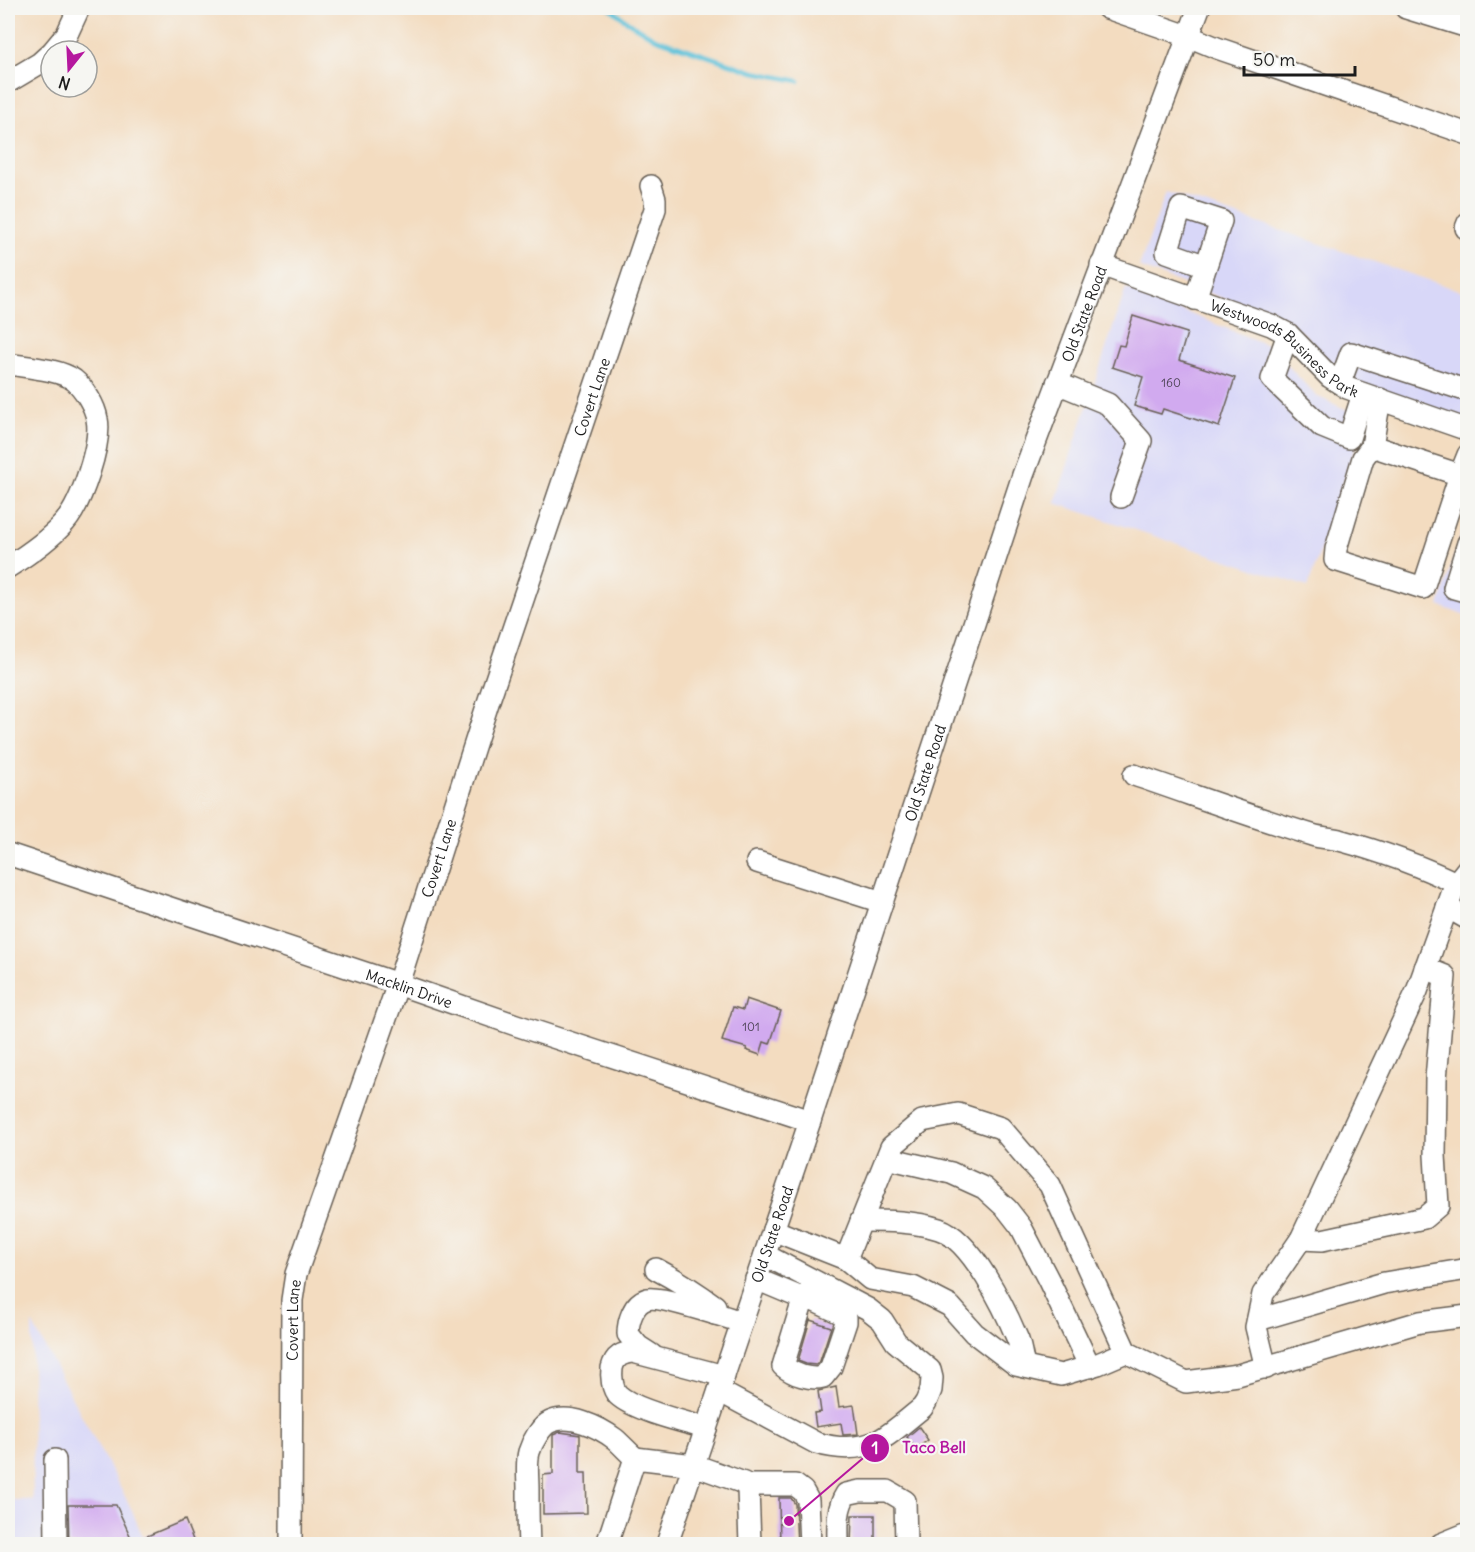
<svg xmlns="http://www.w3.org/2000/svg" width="1475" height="1552" viewBox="0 0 1475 1552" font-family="Delius,sans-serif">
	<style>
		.built { fill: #d8d7f8 }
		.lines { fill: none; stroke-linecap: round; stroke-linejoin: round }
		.stream { stroke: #5bc1d9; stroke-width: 4.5 }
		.building { fill: #d1aaef }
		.minor-casing { stroke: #675f55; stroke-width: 24 }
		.minor { stroke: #fff; stroke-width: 21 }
		.labels { text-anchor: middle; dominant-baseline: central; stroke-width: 4.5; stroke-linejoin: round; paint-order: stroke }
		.number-label { font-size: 12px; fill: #494051 }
		.street-label { font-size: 15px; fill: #1c1c1c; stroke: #f6f6f2 }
		.leader { fill: none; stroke: #b5179e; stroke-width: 2 }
		.callout-dot { fill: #b5179e; stroke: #f6f6f2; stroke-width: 2 }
		.mark-label { font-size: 18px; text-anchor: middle; font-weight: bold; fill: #fff }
		.callout-label { font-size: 16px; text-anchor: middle; font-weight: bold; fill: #b5179e; stroke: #f6f6f2; stroke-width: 4.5; stroke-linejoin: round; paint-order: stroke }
	</style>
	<rect width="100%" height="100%" fill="#f6f6f2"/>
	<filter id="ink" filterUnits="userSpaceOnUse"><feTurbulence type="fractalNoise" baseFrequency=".0167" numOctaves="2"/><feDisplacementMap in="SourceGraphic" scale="12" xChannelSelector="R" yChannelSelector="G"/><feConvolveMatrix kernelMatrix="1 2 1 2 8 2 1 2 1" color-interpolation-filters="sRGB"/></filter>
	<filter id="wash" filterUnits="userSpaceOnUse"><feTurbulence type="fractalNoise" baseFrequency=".008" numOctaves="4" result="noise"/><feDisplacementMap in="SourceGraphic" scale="24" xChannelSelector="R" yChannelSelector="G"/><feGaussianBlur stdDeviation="1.35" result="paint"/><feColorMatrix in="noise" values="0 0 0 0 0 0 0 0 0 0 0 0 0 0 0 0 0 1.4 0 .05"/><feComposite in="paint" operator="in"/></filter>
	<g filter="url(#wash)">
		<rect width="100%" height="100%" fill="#f3dcc0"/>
		<!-- built -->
		<g class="built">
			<polygon points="1166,192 1467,293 1467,423 1359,386 1331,368 1305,335 1286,322 1139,267"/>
			<polygon points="1126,288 1270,346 1316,396 1365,418 1308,587 1055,503"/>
			<polygon points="1467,514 1467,616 1439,606"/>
			<polygon points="32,1323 129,1504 146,1544 8,1544 8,1500 33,1500"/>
		</g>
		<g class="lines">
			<!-- stream -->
			<polyline class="stream" points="610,8 628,22 655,38 754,72 799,81"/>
		</g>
		<g id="blocks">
			<!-- building -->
			<g class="building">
				<polygon points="1133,316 1187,333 1179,360 1235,378 1219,427 1163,409 1161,414 1134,406 1143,377 1112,367 1119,345 1124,346"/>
				<polygon points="746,999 781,1011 770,1044 764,1042 760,1055 746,1050 747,1048 722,1041 733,1007 743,1010"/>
				<polygon points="810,1320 831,1327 820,1361 816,1365 806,1364 798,1361"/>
				<polygon points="836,1387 839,1407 854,1405 858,1434 843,1435 841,1423 816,1427 814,1413 821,1412 818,1391"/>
				<polygon points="919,1427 928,1440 916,1449 907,1437"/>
				<polygon points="560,1432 580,1435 580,1473 586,1473 587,1513 543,1514 543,1475 553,1474 553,1435"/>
				<polygon points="779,1498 791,1498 795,1504 797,1545 780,1545"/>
				<polygon points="68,1505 116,1505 133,1542 185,1520 195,1545 69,1545"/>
				<polygon points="852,1515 875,1515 875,1545 851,1545"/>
			</g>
		</g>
	</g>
	<g filter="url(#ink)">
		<use href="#blocks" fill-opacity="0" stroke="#675f55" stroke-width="1.5"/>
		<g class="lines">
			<defs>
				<g id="minor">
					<polyline points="1107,8 1188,36 1217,48 1468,134"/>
					<polyline points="1406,8 1468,27"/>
					<polyline points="53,51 67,34 79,8"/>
					<polyline points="8,82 40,63 51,53"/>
					<polyline points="1466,228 1468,223"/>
					<path id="s1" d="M1101,265L1271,325L1288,334L1330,377L1347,388L1468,430"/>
					<polyline points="1195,299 1221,221 1181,208 1167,252 1206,266"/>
					<polyline points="1288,334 1272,379 1322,427 1349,438 1363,394"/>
					<path d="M8,364C26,367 59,369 74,380C84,388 95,406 97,419C102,443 81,504 65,522C48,541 29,554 8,567"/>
					<polyline points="1057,383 1108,404 1141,441 1121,497"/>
					<polyline points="1340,383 1351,353 1468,391"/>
					<polyline points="1380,399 1372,446 1460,475 1468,455"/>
					<polyline points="1372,446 1363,458 1336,549 1335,560 1423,588 1460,475"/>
					<polyline points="1468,543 1454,588 1468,592"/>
					<path d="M1134,775C1193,795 1252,817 1312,835C1321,838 1331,838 1339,840C1379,851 1419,865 1456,883"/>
					<path id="s2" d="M8,854L398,984L516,1025L810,1121"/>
					<polyline points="757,862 882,902"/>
					<polyline points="1447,907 1468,919"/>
					<polyline points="887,1158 951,1173 984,1188 1007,1209 1021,1227 1049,1281 1090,1367"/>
					<path d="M861,1221C887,1221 914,1221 939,1229C972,1240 1005,1309 1018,1340C1021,1349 1022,1358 1024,1367"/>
					<polyline points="773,1230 846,1259 870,1279 913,1287 950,1306 974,1333 1016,1365 1061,1375 1098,1364 1126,1352 1186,1382 1238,1375 1420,1322 1468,1316"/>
					<polyline points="1301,1239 1322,1240 1424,1218 1438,1206 1435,1155 1436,1079 1445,976 1425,968"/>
					<polyline points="846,1259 891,1147 922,1121 958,1114 1001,1128 1050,1185 1126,1352"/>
					<path d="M656,1269C677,1280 696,1292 715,1306V1314"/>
					<path d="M756,1279L799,1297L804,1296L840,1313L846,1317V1322L831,1367L823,1377C810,1380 794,1375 783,1366L801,1307L802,1301L799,1297"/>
					<polyline points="1258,1320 1384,1283 1468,1269"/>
					<path d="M652,1355L638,1346L628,1334C628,1322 633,1303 647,1299C659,1295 725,1317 742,1322"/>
					<polyline points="1266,1368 1256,1327 1263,1294 1301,1239 1417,991 1456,883 1468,868"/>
					<path d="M719,1391L816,1443C837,1449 860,1450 880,1440C894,1432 909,1418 922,1408L926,1402L931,1390L932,1378L930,1370L896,1342L882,1320L868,1309L765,1255"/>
					<path d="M706,1428C684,1422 634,1410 618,1395C612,1389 611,1376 612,1368C615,1356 622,1353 633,1352L724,1376"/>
					<polyline points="55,1460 56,1544"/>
					<polyline points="745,1485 795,1485 803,1491 808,1500 810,1544"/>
					<path id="s3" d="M291,1544L292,1300L296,1274L398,984L489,700L655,209V199L651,186"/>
					<path d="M529,1544C528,1526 528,1507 528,1489C528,1477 526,1463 529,1452C532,1442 541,1426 550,1422C570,1413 599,1427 615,1439C622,1445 628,1452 635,1458"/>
					<polyline points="607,1544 635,1458 694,1465 744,1483 748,1489 750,1544"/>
					<path id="s4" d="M667,1544L810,1121L1023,475L1199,8"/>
					<path d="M838,1544C838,1526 836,1510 846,1494L860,1491H888L905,1501L906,1544"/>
					<polyline points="1441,1544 1468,1533"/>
				</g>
			</defs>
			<!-- minor casing -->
			<use href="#minor" class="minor-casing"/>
			<!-- minor -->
			<use href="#minor" class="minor"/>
		</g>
	</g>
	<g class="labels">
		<!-- number labels -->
		<g class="number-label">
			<text x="1171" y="382">160</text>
			<text x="751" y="1026">101</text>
		</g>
		<!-- street labels -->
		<g class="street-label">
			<text stroke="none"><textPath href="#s4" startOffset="1299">Old State Road</textPath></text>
			<text stroke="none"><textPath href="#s1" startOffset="204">Westwoods Business Park</textPath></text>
			<text stroke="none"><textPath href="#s3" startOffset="1196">Covert Lane</textPath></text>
			<text stroke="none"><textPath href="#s4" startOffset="813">Old State Road</textPath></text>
			<text stroke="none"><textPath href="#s3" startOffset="710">Covert Lane</textPath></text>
			<text stroke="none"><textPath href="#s2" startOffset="423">Macklin Drive</textPath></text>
			<text stroke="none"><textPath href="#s4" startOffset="327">Old State Road</textPath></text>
			<text stroke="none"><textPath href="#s3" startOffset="224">Covert Lane</textPath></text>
		</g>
	</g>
	<!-- callouts -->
	<path class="leader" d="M789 1521L875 1448"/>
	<g class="callout-dot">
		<circle cx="789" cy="1521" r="6"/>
		<circle cx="875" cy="1448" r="15"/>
	</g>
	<g class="mark-label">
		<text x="875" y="1454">1</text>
	</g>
	<g class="callout-label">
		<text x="934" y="1453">Taco Bell</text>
	</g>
	<!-- margin -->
	<rect width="1475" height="1552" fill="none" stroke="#f6f6f2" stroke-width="30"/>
	<!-- north arrow -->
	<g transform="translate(69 69) rotate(198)"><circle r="28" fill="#f6f6f2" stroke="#9f9f9c" stroke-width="1.5"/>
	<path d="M0-4.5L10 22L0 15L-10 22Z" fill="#b5179e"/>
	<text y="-9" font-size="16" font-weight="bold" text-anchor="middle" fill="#1c1c1c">N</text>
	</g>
	<!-- scale -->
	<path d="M1244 66v9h111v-9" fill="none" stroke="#1c1c1c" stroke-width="3"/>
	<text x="1253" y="66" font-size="18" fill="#1c1c1c" stroke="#f6f6f2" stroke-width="4.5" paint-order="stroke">50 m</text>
</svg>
